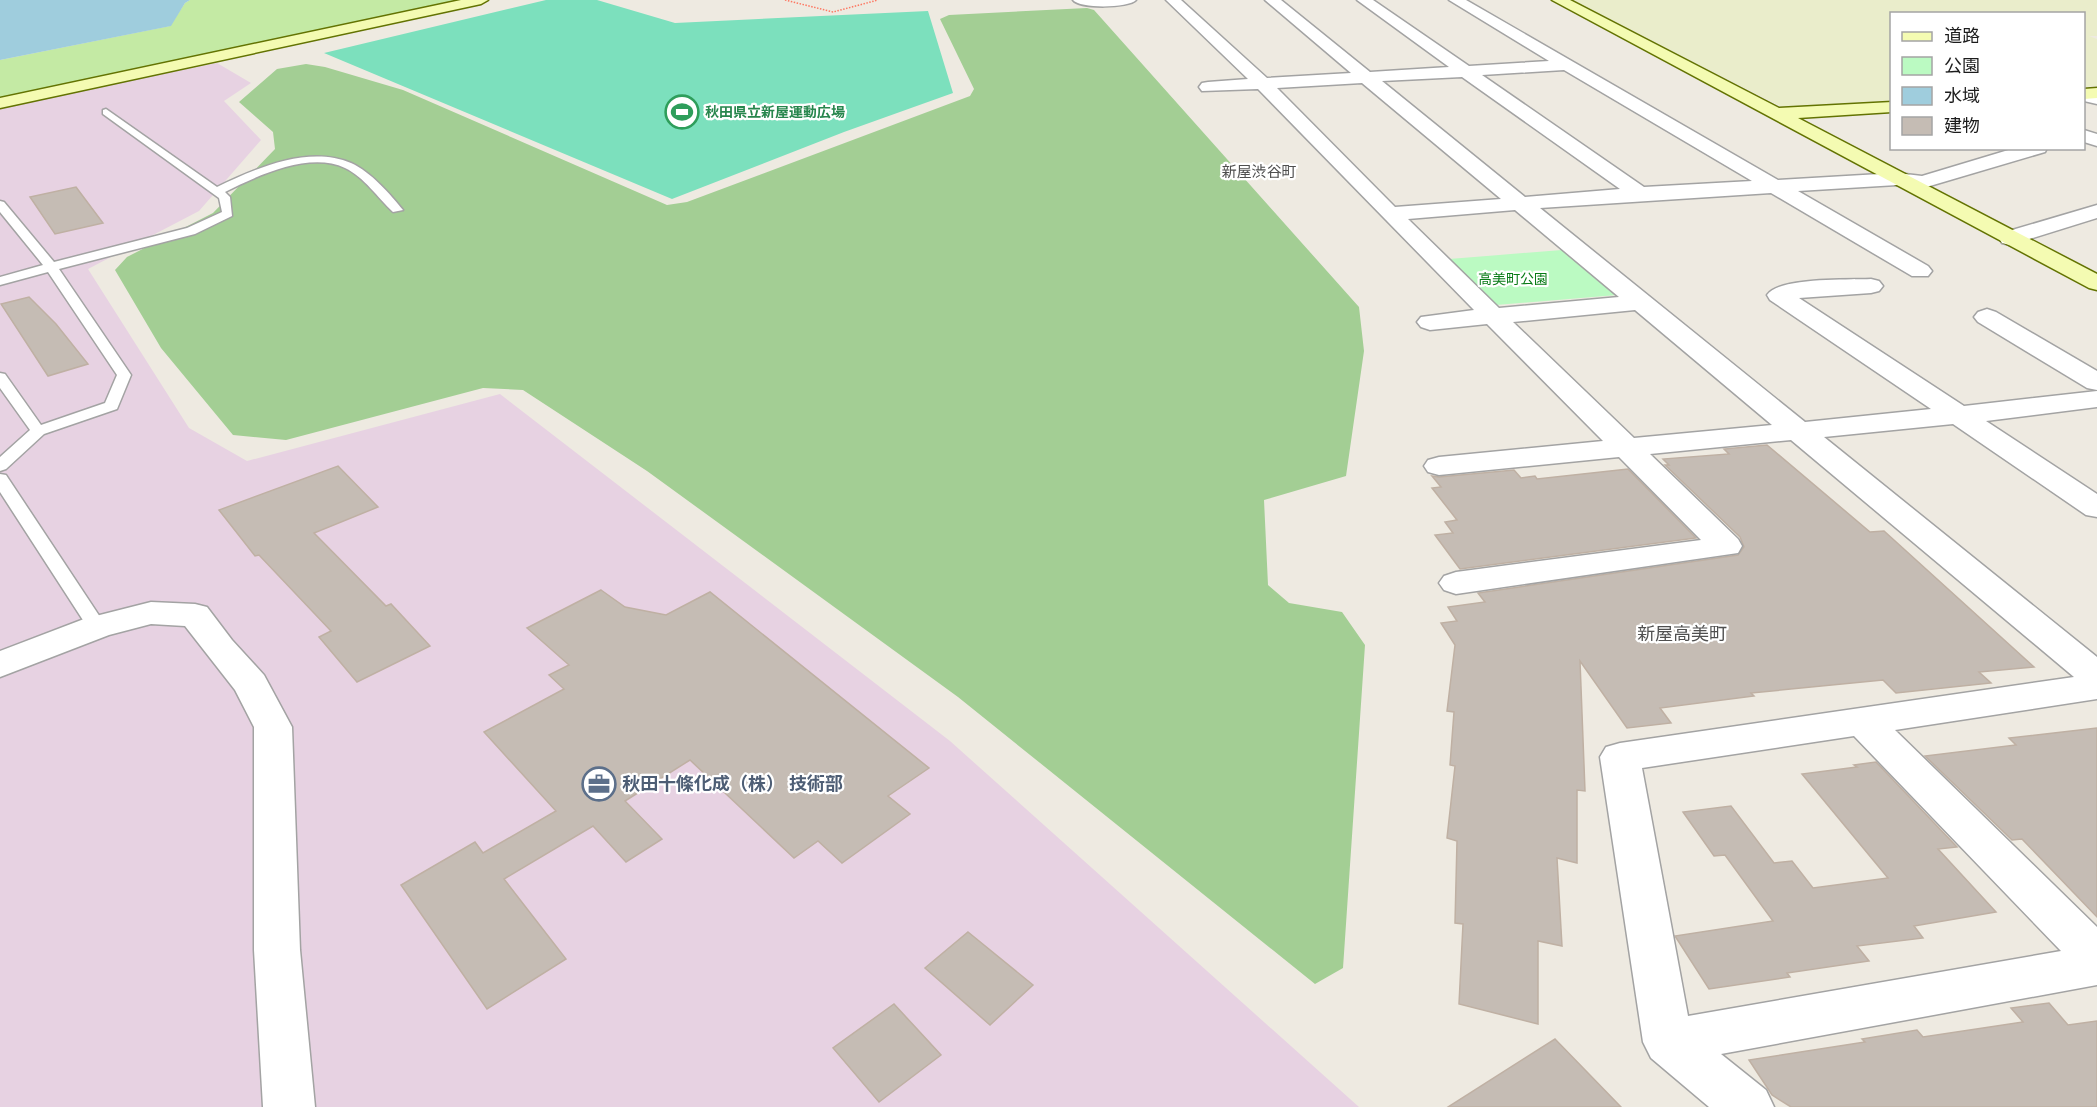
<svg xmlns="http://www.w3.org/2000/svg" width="2097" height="1107" viewBox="0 0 2097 1107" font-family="Arial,'Noto Sans JP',sans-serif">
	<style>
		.industrial { fill: #e7d2e2 }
		.farmland { fill: #eaedcb }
		.grass { fill: #c4eaa4 }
		.forest { fill: #a3ce94 }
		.park { fill: #bbfac2 }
		.pitch { fill: #7ce0bd }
		.water { fill: #9fcddd }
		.building { fill: #c5bcb4; stroke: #bfb0a3; stroke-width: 1.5 }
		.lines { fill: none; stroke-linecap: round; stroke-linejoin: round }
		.lane-casing { stroke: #a3a3a3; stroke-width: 3 }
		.street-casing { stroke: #a3a3a3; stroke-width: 3 }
		.secondary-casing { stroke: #637302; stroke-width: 3 }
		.path { stroke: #fd7862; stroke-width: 1.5; stroke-dasharray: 1.5 1.5; stroke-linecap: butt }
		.lane { fill: #fff; fill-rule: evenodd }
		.street { fill: #fff; fill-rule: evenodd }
		.secondary { fill: #f4fbb2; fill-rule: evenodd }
		.labels { text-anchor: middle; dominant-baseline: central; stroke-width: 4.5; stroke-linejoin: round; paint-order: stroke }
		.far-leisure-label { font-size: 14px; font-weight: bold; fill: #27864d; stroke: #fff; text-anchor: start }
		.far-park-label { font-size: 14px; fill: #087b16; stroke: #fff }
		.far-quarter-label { font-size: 15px; fill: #4f4f4f; stroke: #fff }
		.quarter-label { font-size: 18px; fill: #4f4f4f; stroke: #fff }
		.near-service-label { font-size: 18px; font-weight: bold; fill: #4e5e75; stroke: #fff; text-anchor: start }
	</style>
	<rect width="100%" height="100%" fill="#eeeae1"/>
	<!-- industrial -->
	<polygon class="industrial" points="217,63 251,83 224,101 261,140 199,211 88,269 189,428 247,461 500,394 950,741 1359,1107 0,1107 0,107"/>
	<!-- farmland -->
	<polygon class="farmland" points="1571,0 2097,0 2097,36 2089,36 2097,39 2097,86 2084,87 2084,14 1892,14 1891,101 1784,108"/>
	<!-- grass -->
	<polygon class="grass" points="190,0 463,0 0,98 0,60 170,26 185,3"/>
	<!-- forest -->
	<polygon class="forest" points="1087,8 1094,10 1359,307 1364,351 1346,476 1264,500 1268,585 1289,603 1342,612 1365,645 1343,968 1315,984 958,697 647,471 523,390 483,388 286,440 233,435 161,348 115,270 127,257 213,213 275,149 273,132 239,102 277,69 306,64 325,67 403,90 667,205 687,202 970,96 974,89 940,19 949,15"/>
	<!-- park -->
	<polygon class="park" points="1562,250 1617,295 1496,305 1449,259"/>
	<!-- pitch -->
	<polygon class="pitch" points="546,0 597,0 675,23 928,11 953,93 844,132 672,199 324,53"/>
	<!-- water -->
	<polygon class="water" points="0,0 190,0 185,3 171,26 0,60"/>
	<!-- building -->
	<g class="building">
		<polygon points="76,187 103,223 55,234 30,197"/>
		<polygon points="29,297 56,324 88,364 48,376 1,304"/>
		<polygon points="1767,445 1870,532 1884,531 2034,667 1979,672 1991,683 1896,693 1883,680 1751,693 1754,696 1660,708 1671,723 1627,728 1580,661 1585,791 1577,790 1577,863 1557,858 1562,946 1538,941 1538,1024 1459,1004 1463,924 1455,923 1457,841 1447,838 1455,766 1450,765 1454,712 1447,711 1455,645 1441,623 1457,621 1448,607 1485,602 1478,593 1738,555 1744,547 1740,537 1665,465 1669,465 1663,459 1729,454 1724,449"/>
		<polygon points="338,466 378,507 314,533 386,606 391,604 430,646 357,682 319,637 331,631 259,555 255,556 219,510"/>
		<polygon points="1628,469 1696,538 1460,569 1435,535 1453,533 1445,522 1457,520 1432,488 1441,487 1432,476 1439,477 1514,470 1521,478 1535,476 1537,479"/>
		<polygon points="601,590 625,607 666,615 710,592 929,768 888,796 910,814 842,863 818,841 794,858 690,760 625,801 662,839 626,862 593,826 504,879 566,959 487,1009 401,885 475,842 483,853 556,811 484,732 564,689 549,675 569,665 527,628"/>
		<polygon points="2097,728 2097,917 2022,839 2012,840 1925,756 2016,745 2009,738"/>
		<polygon points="1876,762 1957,847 1938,849 1996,912 1914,926 1923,938 1857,946 1869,961 1787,973 1790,977 1709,989 1675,936 1773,921 1725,855 1714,856 1683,812 1731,806 1774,863 1792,861 1813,888 1888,878 1802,774 1857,767 1854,765"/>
		<polygon points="968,932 1033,985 990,1025 925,968"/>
		<polygon points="2049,1003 2068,1025 2097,1021 2097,1107 1791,1107 1772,1095 1749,1060 1865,1042 1862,1039 1917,1030 1923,1037 2023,1022 2011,1008"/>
		<polygon points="894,1004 941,1055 879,1102 833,1048"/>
		<polygon points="1555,1039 1621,1107 1448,1107"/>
	</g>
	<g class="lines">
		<defs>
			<g id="lane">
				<path d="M106,109L217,187C256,168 309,145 351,163C371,172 390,194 403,210L393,212C378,198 364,177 345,168C309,151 257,176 225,192L230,197L232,216L195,234L59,269L131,375L117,409L44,434L6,469L0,471V457L30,430L0,388V373L5,374L41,425L105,403L117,375L48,272L0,285V277L43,265L0,212V201L4,202L54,262L187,228L222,212L219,198L103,114V110Z"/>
				<polygon points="0,474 6,475 104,623 107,627 104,631 90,631 0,492"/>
			</g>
			<g id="street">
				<path d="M1073,0H1136C1129,8 1080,9 1073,0Z"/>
				<path d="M1166,0H1181L1267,78L1351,73L1265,0H1281L1370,72L1449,67L1357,0H1373L1469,66L1549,61L1449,0H1466L1778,180L1897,173L1922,176L2015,148H2047L2045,152L1923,188L1897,185L1798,191L1928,266L1932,271L1928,276H1912L1771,193L1540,208L1805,422L1931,409L1770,300L1767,295C1779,277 1848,280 1871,279L1879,281L1883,286L1879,291L1871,293L1799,298L1964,406L2097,391V407L1986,421L2097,494V517L2086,515L1953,424L1824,437L2097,657V699L1895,730L2097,927V985L1721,1054L1766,1090L1774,1107H1709L1651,1058L1643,1042L1600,757L1606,747L1620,743L2074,677L1791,440L1650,454L1738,539L1742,546L1738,553L1456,594L1444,590L1439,583L1444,576L1456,572L1701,540L1619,457L1439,475L1428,472L1424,466L1428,460L1439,457L1603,441L1487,324L1430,330L1421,327L1417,322L1421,317L1474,310L1258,89L1202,91L1199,87L1202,83L1208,82L1248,79ZM1564,70L1752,181L1644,187L1482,75ZM1462,77L1620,189L1525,197L1382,81ZM1362,83L1501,199L1395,207L1277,88ZM1515,210L1619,297L1499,308L1408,219ZM1635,310L1772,425L1634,438L1513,322ZM1854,736L2061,951L1688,1016L1642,768Z"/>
				<polygon points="2084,91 2097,94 2097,104 2084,101"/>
				<polygon points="2084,130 2097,134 2097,146 2084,142"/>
				<polygon points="2097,205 2097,218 2010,245 2002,243 1999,238 2002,233"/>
				<polygon points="1987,309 1996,312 2097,371 2097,390 2087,388 1978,322 1974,317 1978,312"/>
				<polygon points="151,602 195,604 207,607 232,640 264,675 292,727 300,950 315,1107 263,1107 254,950 254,727 235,690 185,626 151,624 109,635 0,677 0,651 84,619"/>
			</g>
			<g id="secondary">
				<polygon points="461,0 488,0 481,4 0,108 0,98"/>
				<polygon points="1552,0 1570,0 1779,108 1892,102 1892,112 1798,118 2097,274 2097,290 2089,288"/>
				<polygon points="2097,88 2097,98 2084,99 2084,89"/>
			</g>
		</defs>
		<!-- lane casing -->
		<use href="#lane" class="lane-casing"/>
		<!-- street casing -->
		<use href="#street" class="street-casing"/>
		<!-- secondary casing -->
		<use href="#secondary" class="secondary-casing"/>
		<!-- path -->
		<polyline class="path" points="785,0 833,12 878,0"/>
		<!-- lane -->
		<use href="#lane" class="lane"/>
		<!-- street -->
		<use href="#street" class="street"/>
		<!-- secondary -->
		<use href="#secondary" class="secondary"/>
	</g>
	<!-- icons -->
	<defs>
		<symbol id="stadium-ring" viewBox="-11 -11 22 22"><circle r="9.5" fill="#fff" stroke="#2e9e5b" stroke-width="1.5"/><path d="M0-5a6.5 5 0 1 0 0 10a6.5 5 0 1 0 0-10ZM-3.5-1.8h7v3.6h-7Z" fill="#2e9e5b"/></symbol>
		<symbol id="office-ring" viewBox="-11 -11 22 22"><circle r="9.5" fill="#fff" stroke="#5c6f8a" stroke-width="1.5"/><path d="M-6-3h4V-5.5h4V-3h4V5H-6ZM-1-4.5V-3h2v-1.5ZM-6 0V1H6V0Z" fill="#5c6f8a"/></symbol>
	</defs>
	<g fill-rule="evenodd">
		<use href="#stadium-ring" x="663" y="93" width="38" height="38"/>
		<use href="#office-ring" x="580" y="765" width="38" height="38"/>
	</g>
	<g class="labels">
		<!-- far-leisure labels -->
		<g class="far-leisure-label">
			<text x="705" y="112">秋田県立新屋運動広場</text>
		</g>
		<!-- far-park labels -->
		<g class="far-park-label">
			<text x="1513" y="279">高美町公園</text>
		</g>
		<!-- far-quarter labels -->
		<g class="far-quarter-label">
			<text x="1259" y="171">新屋渋谷町</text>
		</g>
		<!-- quarter labels -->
		<g class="quarter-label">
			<text x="1682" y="634">新屋高美町</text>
		</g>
		<!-- near-service labels -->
		<g class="near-service-label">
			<text x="622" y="784">秋田十條化成（株） 技術部</text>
		</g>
	</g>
	<!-- legend -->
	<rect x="1890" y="12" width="195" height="138" fill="#ffffff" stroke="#a4a4a4" stroke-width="1.5"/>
	<rect x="1902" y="32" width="30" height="9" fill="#f4fbb2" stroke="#a4a4a4" stroke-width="1.5"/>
	<text x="1944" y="42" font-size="18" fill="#1c1c1c">道路</text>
	<rect x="1902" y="57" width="30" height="18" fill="#bbfac2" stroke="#a4a4a4" stroke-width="1.5"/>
	<text x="1944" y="72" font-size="18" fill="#1c1c1c">公園</text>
	<rect x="1902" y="87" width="30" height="18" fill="#9fcddd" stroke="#a4a4a4" stroke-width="1.5"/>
	<text x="1944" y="102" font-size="18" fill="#1c1c1c">水域</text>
	<rect x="1902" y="117" width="30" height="18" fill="#c5bcb4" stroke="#a4a4a4" stroke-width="1.5"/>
	<text x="1944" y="132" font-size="18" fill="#1c1c1c">建物</text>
</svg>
